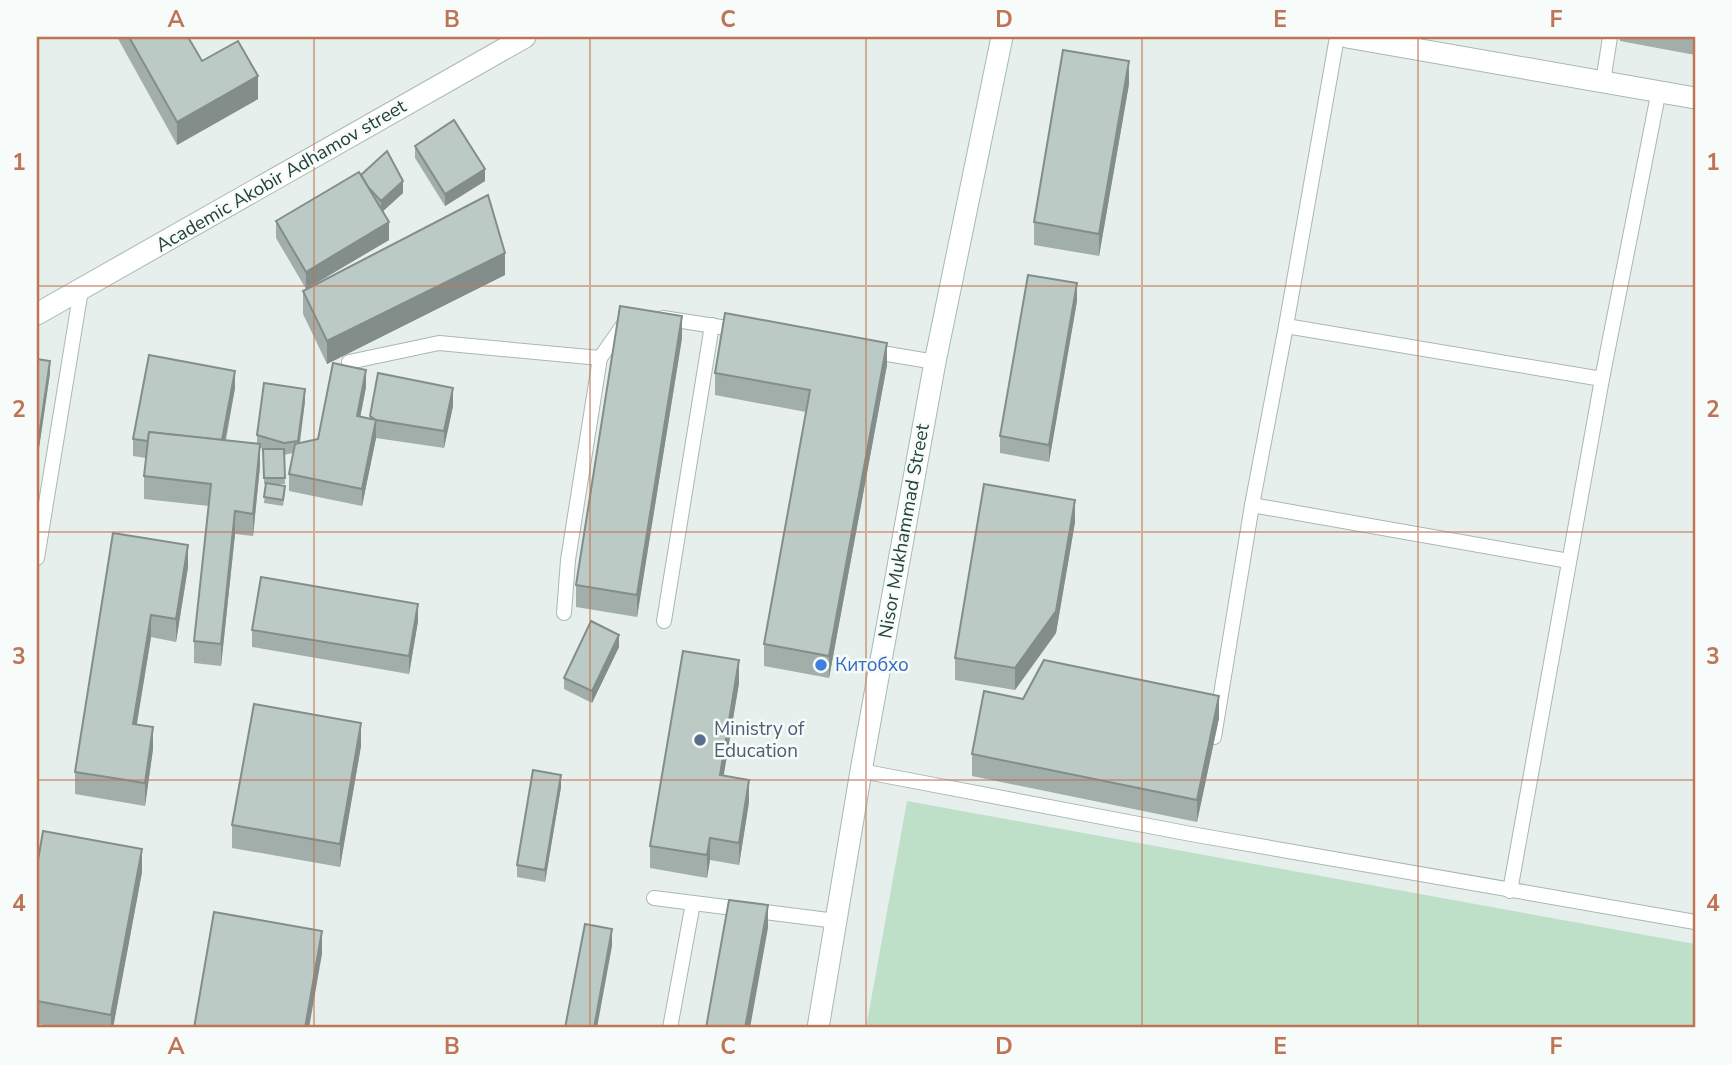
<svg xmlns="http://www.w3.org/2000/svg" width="1732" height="1065" viewBox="0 0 1732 1065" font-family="'Nunito Sans',sans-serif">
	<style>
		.green { fill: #bfe0c8 }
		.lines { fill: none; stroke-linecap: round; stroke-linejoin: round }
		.lane-casing { stroke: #a8b8b2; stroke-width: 16 }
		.street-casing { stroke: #a8b8b2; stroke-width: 23 }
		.secondary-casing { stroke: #a4bbb3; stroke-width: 23 }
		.lane { stroke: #fff; stroke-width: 14 }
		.street { stroke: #fff; stroke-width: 21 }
		.secondary { stroke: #fff; stroke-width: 21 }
		.wall { fill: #a1aea9 }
		.shaded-wall { fill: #838d89 }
		.building { fill: #bbcac4; stroke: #838d89; stroke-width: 2 }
		.grid { fill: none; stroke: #c07456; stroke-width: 2; stroke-opacity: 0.55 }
		.shop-dot { fill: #3f7fe0; stroke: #f7fbf9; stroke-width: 2.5 }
		.service-dot { fill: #5c6f8a; stroke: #f7fbf9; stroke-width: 2.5 }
		.labels { text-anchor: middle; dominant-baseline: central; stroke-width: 5; stroke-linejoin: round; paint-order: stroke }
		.street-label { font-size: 19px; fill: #24423a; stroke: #f7fbf9 }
		.shop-label { font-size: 19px; fill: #366cbe; stroke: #f7fbf9; text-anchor: start }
		.service-label { font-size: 19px; fill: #4e5e75; stroke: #f7fbf9; text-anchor: start }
		.neatline { fill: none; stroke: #c07456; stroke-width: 2.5 }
		.grid-label { font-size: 23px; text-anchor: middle; font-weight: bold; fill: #c07456 }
	</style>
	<rect width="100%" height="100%" fill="#e6efeb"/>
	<!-- green -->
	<polygon class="green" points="907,801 1695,944 1695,1028 866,1028"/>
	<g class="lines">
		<defs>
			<g id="lane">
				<polyline points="1603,82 1610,37"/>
				<polyline points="663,318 740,330"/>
				<polyline points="1286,326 1602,379"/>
				<polyline points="870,351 935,362"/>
				<polyline points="349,362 439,343 600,358"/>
				<polyline points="1252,505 1569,561"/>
				<polyline points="37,558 81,290"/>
				<polyline points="564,613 568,560 600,358 626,321"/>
				<polyline points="664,621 712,325"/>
				<polyline points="1214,737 1252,505 1286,326 1337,37"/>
				<polyline points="861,771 1191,834 1695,922"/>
				<polyline points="1510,891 1602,379 1659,90"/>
				<polyline points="654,898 836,921"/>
				<polyline points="670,1028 693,903"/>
			</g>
			<g id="street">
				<polyline points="1347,37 1695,98"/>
				<polyline points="37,314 525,37"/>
			</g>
			<polyline id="secondary" points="818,1028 861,771 935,362 1002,37"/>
		</defs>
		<!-- lane casing -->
		<use href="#lane" class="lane-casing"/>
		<!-- street casing -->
		<use href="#street" class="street-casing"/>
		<!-- secondary casing -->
		<use href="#secondary" class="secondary-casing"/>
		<!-- lane -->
		<use href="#lane" class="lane"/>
		<!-- street -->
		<use href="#street" class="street"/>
		<!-- secondary -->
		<use href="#secondary" class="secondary"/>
	</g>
	<!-- wall -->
	<g class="wall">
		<polygon points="117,37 188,37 202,61 258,99 177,145"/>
		<polygon points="1620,37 1695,37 1695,55 1620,41"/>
		<polygon points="1129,84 1099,256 1034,245 1034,222"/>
		<polygon points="415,146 485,181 445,206 415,158"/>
		<polygon points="361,175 403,193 383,211 389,240 306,289 276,238 276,221"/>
		<polygon points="505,275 327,364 303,314 303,291"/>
		<polygon points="1077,301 1049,462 1000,453 1000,436"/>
		<polygon points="682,338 637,617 576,607 576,585"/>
		<polygon points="37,359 50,373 39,448 37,447"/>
		<polygon points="887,365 829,678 764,666 764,644 806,412 715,395 715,373"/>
		<polygon points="366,387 360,417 370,419 370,416 453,406 444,448 376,438 362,506 289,491 289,474 293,453 284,455 285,484 276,484 285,492 283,506 264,503 266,484 264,484 264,449 260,448 260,466 253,536 235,534 221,666 194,663 194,641 209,506 144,499 144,476 146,458 133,456 133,439 235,388 226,440 257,444 257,435 305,401 300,443 318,439"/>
		<polygon points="1075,522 1056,633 1015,690 955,680 955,658"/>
		<polygon points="113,533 188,567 176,642 151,637 137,724 153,749 145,806 75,794 75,772"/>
		<polygon points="418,621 409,674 252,647 252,630"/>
		<polygon points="619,647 592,703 564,689 564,678"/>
		<polygon points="739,683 723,776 749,802 739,865 710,860 707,878 650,868 650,846"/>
		<polygon points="1023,699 1219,718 1197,822 972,776 972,754"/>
		<polygon points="361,746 340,867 232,848 232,825"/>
		<polygon points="561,787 545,882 517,877 517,865"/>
		<polygon points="37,866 142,872 113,1028 62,1028 37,1024"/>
	</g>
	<!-- shaded-wall -->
	<g class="shaded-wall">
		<polygon points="1129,61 1129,84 1099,256 1099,234"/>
		<polygon points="258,76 258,99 177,145 177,122"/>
		<polygon points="485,169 485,181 445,206 445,194"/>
		<polygon points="403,181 403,193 381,213 381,201"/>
		<polygon points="389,222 389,240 306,289 306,272"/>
		<polygon points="505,253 505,275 327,364 327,341"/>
		<polygon points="1077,283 1077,301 1049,462 1049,445"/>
		<polygon points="682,316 682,338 637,617 637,595"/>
		<polygon points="887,343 887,365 829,678 829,656"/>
		<polygon points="50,361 50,373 39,448 39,436"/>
		<polygon points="366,370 366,387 357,434 357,416"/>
		<polygon points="235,371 235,388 221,462 221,445"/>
		<polygon points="453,388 453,406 444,448 444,431"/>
		<polygon points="305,389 305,401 298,453 298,441"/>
		<polygon points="376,420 376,438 362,506 362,489"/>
		<polygon points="260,444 260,466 253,536 253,514"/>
		<polygon points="1075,500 1075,522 1056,633 1015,690 1015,668"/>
		<polygon points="235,511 235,534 221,666 221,644"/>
		<polygon points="188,545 188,567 176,642 176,619"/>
		<polygon points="418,604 418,621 409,674 409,656"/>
		<polygon points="151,615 151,637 133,746 133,724"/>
		<polygon points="619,635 619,647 592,703 592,691"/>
		<polygon points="739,660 739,683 720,798 720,775"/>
		<polygon points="1219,696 1219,718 1197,822 1197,800"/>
		<polygon points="361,723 361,746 340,867 340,844"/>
		<polygon points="153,727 153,749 145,806 145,783"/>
		<polygon points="561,775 561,787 545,882 545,870"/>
		<polygon points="749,780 749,802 739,865 739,843"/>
		<polygon points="710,838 710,860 707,878 707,855"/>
		<polygon points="142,849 142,872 113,1028 111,1028 111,1015"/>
		<polygon points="768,905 768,928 750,1028 745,1028"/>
		<polygon points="612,929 612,946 597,1028 594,1028"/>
		<polygon points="322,931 322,954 309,1028 305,1028"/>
	</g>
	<!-- building -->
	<g class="building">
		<polygon points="129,37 188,37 202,61 238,41 258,76 177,122"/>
		<polygon points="1063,50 1129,61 1099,234 1034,222"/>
		<polygon points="454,120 485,169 445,194 415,146"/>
		<polygon points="387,151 403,181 381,201 368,187 361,175"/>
		<polygon points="359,172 389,222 306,272 276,221"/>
		<polygon points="488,195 505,253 327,341 303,291"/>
		<polygon points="1028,275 1077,283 1049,445 1000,436"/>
		<polygon points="620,306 682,316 637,595 576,585"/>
		<polygon points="725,313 887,343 829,656 764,644 810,390 715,373"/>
		<polygon points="149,355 235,371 222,440 149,432 148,441 133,439"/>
		<polygon points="37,359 50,361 39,436 37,435"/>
		<polygon points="333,363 366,370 357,416 376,420 370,416 378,373 453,388 444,431 376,420 362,489 289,474 295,444 318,439"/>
		<polygon points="264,383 305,389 298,441 284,443 257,435"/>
		<polygon points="149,432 260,444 253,514 235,511 221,644 194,641 211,484 144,476"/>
		<polygon points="263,449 284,449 285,478 264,478"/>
		<polygon points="266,483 285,486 283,500 264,497"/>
		<polygon points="984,484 1075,500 1056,611 1015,668 955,658"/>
		<polygon points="113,533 188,545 176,619 151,615 133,724 153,727 145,783 75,772"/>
		<polygon points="261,577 418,604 409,656 252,630"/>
		<polygon points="591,621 619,635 592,691 564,678"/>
		<polygon points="683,651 739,660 720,775 749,780 739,843 710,838 707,855 650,846"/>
		<polygon points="1044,660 1219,696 1197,800 972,754 984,691 1023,699"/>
		<polygon points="254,704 361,723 340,844 232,825"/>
		<polygon points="533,770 561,775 545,870 517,865"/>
		<polygon points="43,831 142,849 111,1015 37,1001 37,866"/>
		<polygon points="729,900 768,905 745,1028 706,1028"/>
		<polygon points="214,912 322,931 305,1028 194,1028"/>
		<polygon points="585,924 612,929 594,1028 565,1028"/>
	</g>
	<!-- grid -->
	<path class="grid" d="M314,37V1028M590,37V1028M866,37V1028M1142,37V1028M1418,37V1028M37,286H1695M37,532H1695M37,780H1695"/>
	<!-- markers -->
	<circle class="shop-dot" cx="821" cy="665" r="7"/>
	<circle class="service-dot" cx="700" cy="740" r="7"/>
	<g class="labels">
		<!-- street labels -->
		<g class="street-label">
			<text transform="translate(281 176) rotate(-30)">Academic Akobir Adhamov street</text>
			<text transform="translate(904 531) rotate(-80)">Nisor Mukhammad Street</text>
		</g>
		<!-- shop labels -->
		<g class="shop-label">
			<text x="835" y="665">Китобхо</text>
		</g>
		<!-- service labels -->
		<g class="service-label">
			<text x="714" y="729">Ministry of<tspan x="714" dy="22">Education</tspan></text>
		</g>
	</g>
	<!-- border -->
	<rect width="1732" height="1065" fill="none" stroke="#f7fbf9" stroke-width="77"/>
	<rect x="38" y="38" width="1656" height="988" class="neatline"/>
	<g class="grid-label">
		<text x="176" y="27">A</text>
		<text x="452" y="27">B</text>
		<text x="728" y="27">C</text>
		<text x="1004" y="27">D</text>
		<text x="1280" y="27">E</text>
		<text x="1556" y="27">F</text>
		<text x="19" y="170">1</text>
		<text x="1713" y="170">1</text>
		<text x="19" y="417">2</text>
		<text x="1713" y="417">2</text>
		<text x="19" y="664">3</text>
		<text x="1713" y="664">3</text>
		<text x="19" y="911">4</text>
		<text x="1713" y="911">4</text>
		<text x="176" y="1054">A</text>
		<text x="452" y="1054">B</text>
		<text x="728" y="1054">C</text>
		<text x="1004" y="1054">D</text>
		<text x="1280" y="1054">E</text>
		<text x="1556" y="1054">F</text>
	</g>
</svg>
